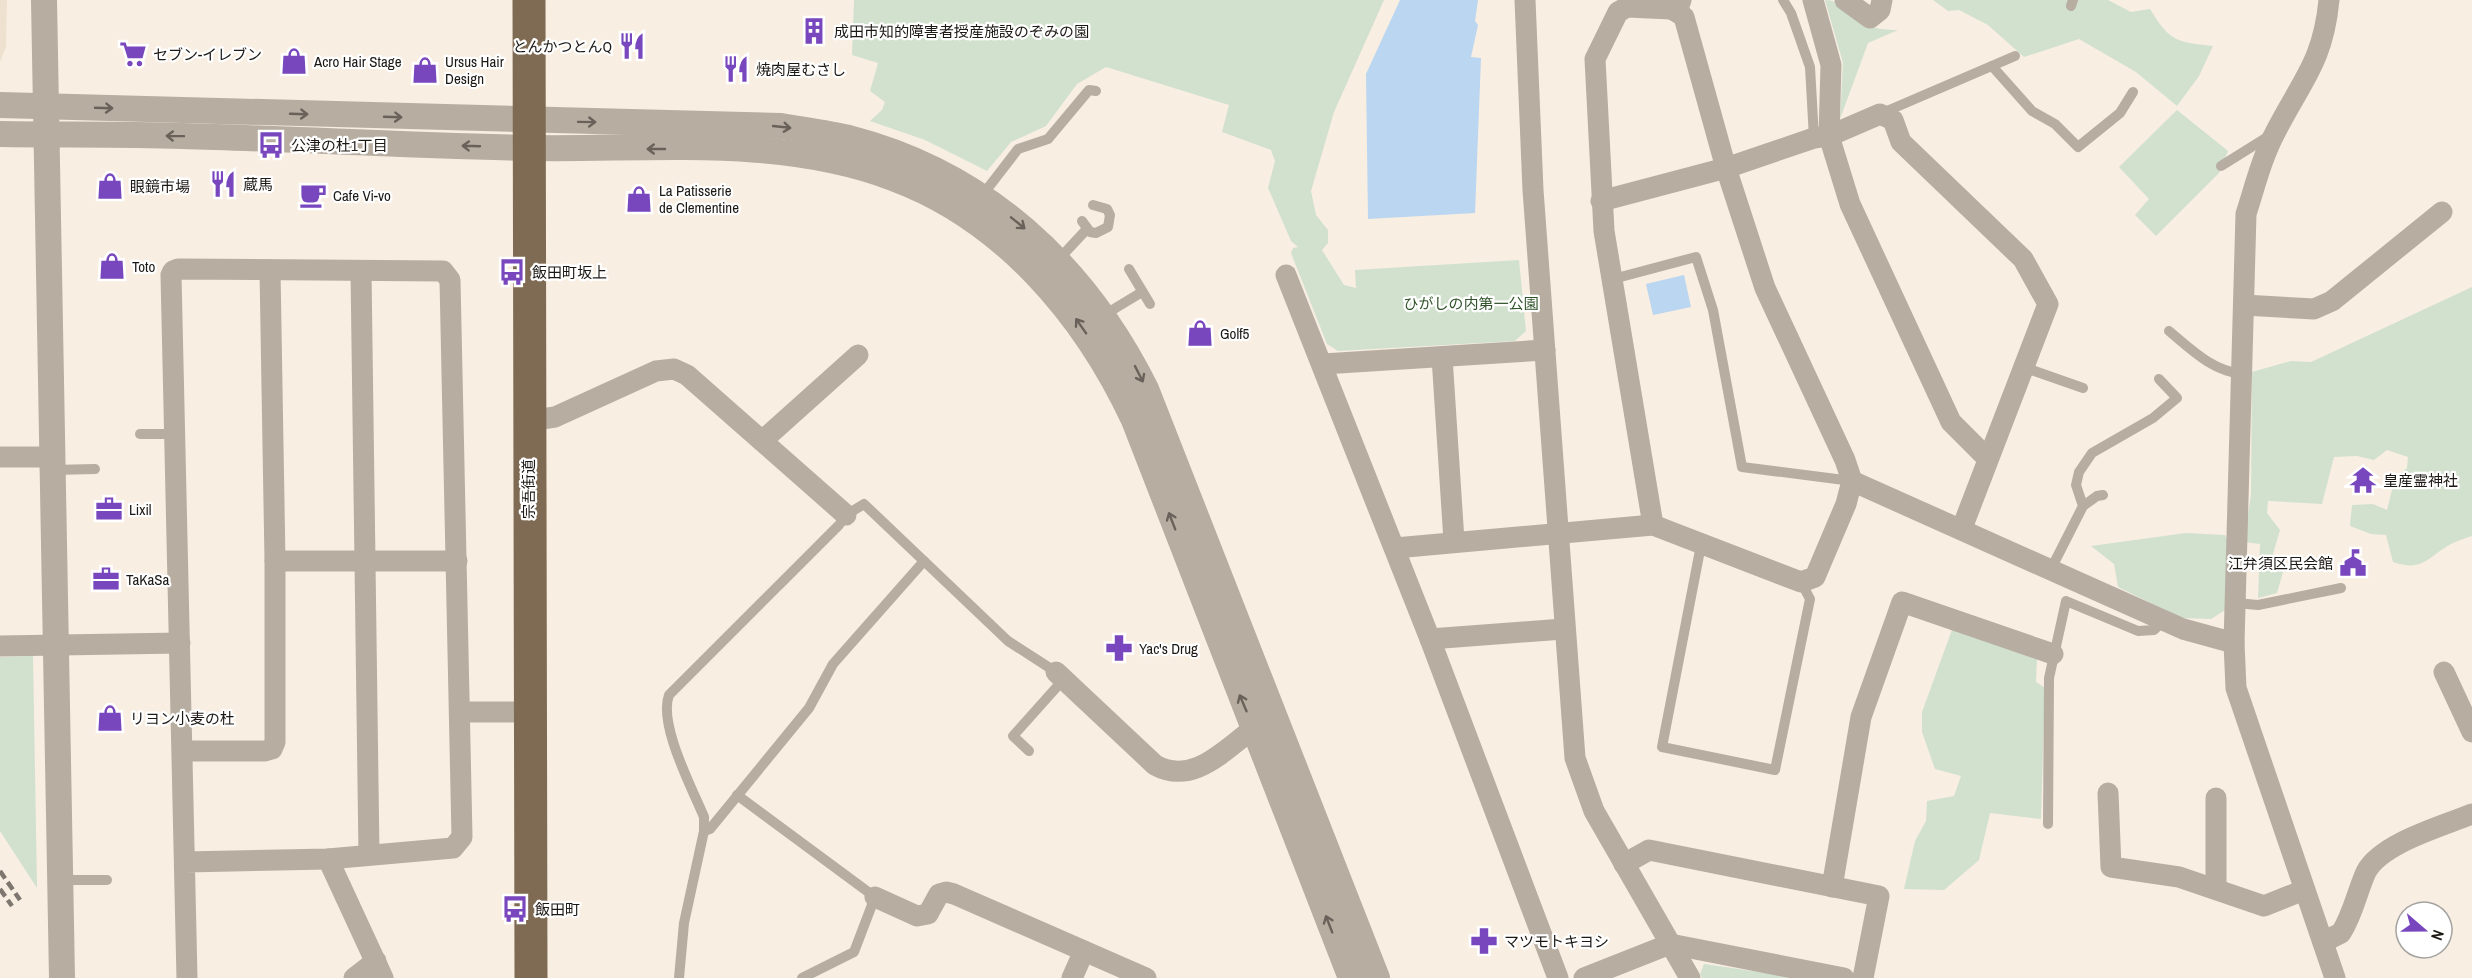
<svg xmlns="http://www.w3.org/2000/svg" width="2472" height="978" viewBox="0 0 2472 978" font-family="'Archivo Narrow','Noto Sans JP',sans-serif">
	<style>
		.built { fill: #efe1cf }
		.green { fill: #d1e1ce }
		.water { fill: #bad6f0 }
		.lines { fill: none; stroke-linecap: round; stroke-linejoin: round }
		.service { stroke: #b7ada1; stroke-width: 10 }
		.minor { stroke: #b7ada1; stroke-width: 21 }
		.tertiary { stroke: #b7ada1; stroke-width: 26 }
		.trunk { stroke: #7f6b53; stroke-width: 33 }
		.rail { stroke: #7e776f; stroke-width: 4.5; stroke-dasharray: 9 4.5; stroke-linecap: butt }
		.oneway { stroke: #6a625a }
		.labels { text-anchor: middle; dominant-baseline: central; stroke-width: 4.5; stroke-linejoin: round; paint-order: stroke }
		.poi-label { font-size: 15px; fill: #1c1814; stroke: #fff; text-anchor: start }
		.park-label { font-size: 15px; fill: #31532a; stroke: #fff }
		.street-label { font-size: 15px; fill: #1c1814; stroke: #fff }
	</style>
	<rect width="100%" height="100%" fill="#f8eee2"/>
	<!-- built -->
	<polygon class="built" points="0,0 7,0 6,47 0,62"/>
	<!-- green -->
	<g class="green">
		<polygon points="854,0 1384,0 1334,112 1311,191 1316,215 1328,230 1328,243 1322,250 1344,285 1356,288 1355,270 1519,260 1526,331 1515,341 1338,351 1327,344 1291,253 1293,248 1298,247 1291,241 1268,188 1275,161 1271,150 1222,132 1229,105 1106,67 1077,84 1046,126 1011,142 987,171 925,140 870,121 882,110 885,102 870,91 878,63 852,55"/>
		<path d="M1825,0C1840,0 1850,14 1861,22C1873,29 1886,30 1898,30L1868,43L1840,119L1843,63Z"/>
		<path d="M1933,0H2108L2131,12L2150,9C2170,42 2177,42 2213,46L2199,76L2177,106L2136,72L2079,39L2024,57L1988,25L1959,10L1948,11Z"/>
		<polygon points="2177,110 2228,151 2219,173 2156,236 2135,215 2149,199 2119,167"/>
		<path d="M2472,287V536C2466,538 2459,540 2453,543C2429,555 2424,573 2393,562L2386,535L2371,534L2350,526L2352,505L2373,504L2387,510L2395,478L2407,468L2408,457L2387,450L2374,460L2357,456L2334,457L2322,504L2268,501L2267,513L2280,530L2273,554L2283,572L2277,593L2258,598L2260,544L2244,542L2251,495L2252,372L2291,361L2311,362Z"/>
		<polygon points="2186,533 2225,535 2228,541 2227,609 2211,619 2181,618 2118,587 2114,564 2091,546"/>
		<polygon points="1953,627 2037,659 2036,682 2045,688 2041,819 1990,813 1979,860 1944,890 1904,889 1915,841 1926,821 1927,801 1954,796 1961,776 1935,769 1922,732 1922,712"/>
		<polygon points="33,656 37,888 0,831 0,657"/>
		<polygon points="1704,964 1786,976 1787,978 1702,978 1700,974"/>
	</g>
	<!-- water -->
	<g class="water">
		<polygon points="1400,0 1478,0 1475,21 1478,25 1471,57 1481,58 1475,213 1368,219 1366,74"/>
		<polygon points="1684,275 1691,307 1653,315 1646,284"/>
	</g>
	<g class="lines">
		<!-- service -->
		<g class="service">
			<polyline points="1783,0 1791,13 1810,67 1814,138"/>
			<polyline points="2071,6 2073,0"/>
			<polyline points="1992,66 2032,111 2055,124 2078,147 2120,113 2133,92"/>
			<polyline points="1880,114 2015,56"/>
			<polyline points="2221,166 2269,136"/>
			<polyline points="981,197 1018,149 1048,139 1089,90 1096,91"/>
			<polyline points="1082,221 1090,232 1096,233 1108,227 1110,215 1107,209 1093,205"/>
			<polyline points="1058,260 1087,229"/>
			<polyline points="1129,269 1150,304"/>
			<polyline points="1613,279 1696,257 1713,310 1742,467 1852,481"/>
			<polyline points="1104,315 1142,292"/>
			<path d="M2169,331C2192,350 2211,370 2242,374"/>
			<polyline points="2023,367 2083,388"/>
			<polyline points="140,434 175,434"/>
			<polyline points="53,470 95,469"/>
			<polyline points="2083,506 2097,496 2103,495"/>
			<polyline points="1701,545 1662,747 1775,770 1810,599 1801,582"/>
			<polyline points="2051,569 2083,506 2076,485 2079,472 2092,453 2153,418 2177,398 2159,379"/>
			<polyline points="2236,603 2258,605 2341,588"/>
			<polyline points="1029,751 1013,736 1063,680"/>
			<polyline points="737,795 875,897 854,952 802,978"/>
			<polyline points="2048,824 2049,678 2066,601 2138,631 2154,630 2164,620"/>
			<polyline points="704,831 710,829 809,708 833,664 924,561"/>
			<polyline points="59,880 107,880"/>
			<path d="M679,978L684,923L704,831V817C692,788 658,724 669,695L839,525L846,515L864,504L1008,641L1056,672"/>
		</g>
		<!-- minor -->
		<g class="minor">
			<polyline points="1525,0 1533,190 1575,758 1594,811 1690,978"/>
			<polyline points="1813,0 1831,65 1829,136 1850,204 1951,422 1988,459"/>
			<polyline points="1845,0 1870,18 1880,10 1882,0"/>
			<path d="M2329,0C2323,62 2302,80 2276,131C2262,157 2255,186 2246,214L2234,643L2236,688L2335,978"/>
			<polyline points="1601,201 1726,168 1814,138 1829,136 1880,114 1893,120 1901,142 2023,259 2048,304 1962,528"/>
			<polyline points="361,271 369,855"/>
			<polyline points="1286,275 1430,639 1558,978"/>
			<polyline points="2244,305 2314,309 2332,301 2442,212"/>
			<polyline points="1442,357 1454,541"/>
			<polyline points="1323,364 1545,350"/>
			<polyline points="528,421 555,417 656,371 674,369 687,375 846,515"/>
			<polyline points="762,441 858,355"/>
			<polyline points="0,457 53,457"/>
			<polyline points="1852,481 2183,629 2234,643"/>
			<polyline points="1653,525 1604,231 1595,59 1618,12 1627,7 1671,9 1677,12"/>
			<polyline points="1395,548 1653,525 1801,582 1815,577 1846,504 1852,481 1845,460 1765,288 1726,168 1684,17 1677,12 1681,0"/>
			<polyline points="275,561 457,561"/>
			<polyline points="1430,639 1563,629"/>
			<polyline points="0,646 180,643"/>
			<path d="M1056,672L1155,765C1193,786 1224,750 1253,729"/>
			<polyline points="2444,672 2472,732"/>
			<polyline points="461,712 529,712"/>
			<polyline points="183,751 265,751 272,749 275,742 275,561 270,270"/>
			<polyline points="2108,793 2111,867 2179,877 2264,906 2304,890"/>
			<polyline points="328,859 383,978"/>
			<polyline points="185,862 328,859 453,848 462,837 450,280 443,271 178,269 173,271 171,275 187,978"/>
			<polyline points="1624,864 1649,850 1879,896 1863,978"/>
			<polyline points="1832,887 1861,717 1902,602 2053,654"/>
			<polyline points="2216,887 2216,798"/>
			<polyline points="875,897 917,916 928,914 939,894 946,892 954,894 1146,978"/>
			<path d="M2323,942L2341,933C2353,914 2357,892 2366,872C2381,843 2443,826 2472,814"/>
			<polyline points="354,978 376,961"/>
			<polyline points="1072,978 1084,951"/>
			<polyline points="1584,978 1670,944 1844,978"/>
		</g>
		<!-- tertiary -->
		<g class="tertiary">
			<polyline points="44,0 62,978"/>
			<path d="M0,105L781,126C804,130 827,133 849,138C985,173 1084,265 1146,389L1377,978"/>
			<path d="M0,134C61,135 121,134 182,136C299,139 415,146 532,148C652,150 779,135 893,178C1004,219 1085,315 1134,420L1351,978"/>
		</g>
		<!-- trunk -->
		<polyline class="trunk" points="529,0 531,978"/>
		<!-- rail -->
		<g class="rail">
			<polyline points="0,871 20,900"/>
			<polyline points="0,889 12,906"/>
		</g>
	</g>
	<!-- one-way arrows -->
	<defs><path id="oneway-shaft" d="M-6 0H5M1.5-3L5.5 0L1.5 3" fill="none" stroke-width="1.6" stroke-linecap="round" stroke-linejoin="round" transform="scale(1.5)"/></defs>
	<g class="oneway">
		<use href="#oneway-shaft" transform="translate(104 108) rotate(2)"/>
		<use href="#oneway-shaft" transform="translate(299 114) rotate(2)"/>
		<use href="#oneway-shaft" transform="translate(393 117) rotate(2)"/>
		<use href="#oneway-shaft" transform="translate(587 122) rotate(1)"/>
		<use href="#oneway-shaft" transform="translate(782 127) rotate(6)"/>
		<use href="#oneway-shaft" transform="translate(175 136) rotate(-179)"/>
		<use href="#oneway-shaft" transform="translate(471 146) rotate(-178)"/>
		<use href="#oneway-shaft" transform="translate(656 149) rotate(-180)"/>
		<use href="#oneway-shaft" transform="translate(1018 223) rotate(39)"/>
		<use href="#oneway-shaft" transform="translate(1081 326) rotate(-125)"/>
		<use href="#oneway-shaft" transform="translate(1139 374) rotate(63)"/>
		<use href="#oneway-shaft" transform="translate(1172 521) rotate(-111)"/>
		<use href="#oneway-shaft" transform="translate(1243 703) rotate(-113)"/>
		<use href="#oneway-shaft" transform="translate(1329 924) rotate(-111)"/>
	</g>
	<!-- icons -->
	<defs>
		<symbol id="building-bare" viewBox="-9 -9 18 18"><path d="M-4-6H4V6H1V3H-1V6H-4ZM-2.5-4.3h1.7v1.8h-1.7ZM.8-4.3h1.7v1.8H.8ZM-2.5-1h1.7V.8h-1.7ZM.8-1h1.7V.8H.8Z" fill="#7847be" stroke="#fff" stroke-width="2.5" paint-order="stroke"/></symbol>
		<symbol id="restaurant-bare" viewBox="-9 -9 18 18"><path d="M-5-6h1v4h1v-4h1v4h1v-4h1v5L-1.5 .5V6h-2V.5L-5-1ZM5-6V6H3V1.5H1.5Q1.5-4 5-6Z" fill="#7847be" stroke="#fff" stroke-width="2.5" paint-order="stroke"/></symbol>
		<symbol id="supermarket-bare" viewBox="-9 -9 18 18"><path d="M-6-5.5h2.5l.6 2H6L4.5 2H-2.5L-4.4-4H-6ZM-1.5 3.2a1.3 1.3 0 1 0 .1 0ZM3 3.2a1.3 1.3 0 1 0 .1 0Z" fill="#7847be" stroke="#fff" stroke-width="2.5" paint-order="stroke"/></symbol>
		<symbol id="shop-bare" viewBox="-9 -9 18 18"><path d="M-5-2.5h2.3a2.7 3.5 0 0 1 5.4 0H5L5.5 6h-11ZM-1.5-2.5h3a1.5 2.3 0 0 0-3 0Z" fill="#7847be" stroke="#fff" stroke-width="2.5" paint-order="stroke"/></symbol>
		<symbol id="bus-bare" viewBox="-9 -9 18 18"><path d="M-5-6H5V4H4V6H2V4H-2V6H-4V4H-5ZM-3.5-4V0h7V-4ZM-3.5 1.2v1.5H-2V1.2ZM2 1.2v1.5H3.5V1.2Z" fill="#7847be" stroke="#fff" stroke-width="2.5" paint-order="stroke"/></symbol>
		<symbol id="cafe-bare" viewBox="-9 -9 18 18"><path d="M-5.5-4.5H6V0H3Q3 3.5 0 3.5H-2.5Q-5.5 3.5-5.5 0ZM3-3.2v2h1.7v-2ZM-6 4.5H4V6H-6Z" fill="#7847be" stroke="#fff" stroke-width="2.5" paint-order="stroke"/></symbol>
		<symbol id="temple-bare" viewBox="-9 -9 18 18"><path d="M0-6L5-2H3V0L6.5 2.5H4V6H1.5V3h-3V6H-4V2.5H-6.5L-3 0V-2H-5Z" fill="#7847be" stroke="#fff" stroke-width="2.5" paint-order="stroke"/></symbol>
		<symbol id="office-bare" viewBox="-9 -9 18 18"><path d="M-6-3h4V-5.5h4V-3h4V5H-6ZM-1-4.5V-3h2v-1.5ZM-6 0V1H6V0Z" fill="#7847be" stroke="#fff" stroke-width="2.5" paint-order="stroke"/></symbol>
		<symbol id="civic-bare" viewBox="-9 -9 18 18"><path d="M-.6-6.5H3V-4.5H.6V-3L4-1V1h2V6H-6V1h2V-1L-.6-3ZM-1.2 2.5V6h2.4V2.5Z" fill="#7847be" stroke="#fff" stroke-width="2.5" paint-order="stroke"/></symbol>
		<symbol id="pharmacy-bare" viewBox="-9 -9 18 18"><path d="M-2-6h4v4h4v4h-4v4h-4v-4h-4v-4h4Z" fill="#7847be" stroke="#fff" stroke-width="2.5" paint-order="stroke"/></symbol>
	</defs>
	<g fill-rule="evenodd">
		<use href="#building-bare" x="795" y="12" width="38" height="38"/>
		<use href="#restaurant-bare" x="613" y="27" width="38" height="38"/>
		<use href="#supermarket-bare" x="114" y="35" width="38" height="38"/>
		<use href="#shop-bare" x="275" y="42" width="38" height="38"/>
		<use href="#restaurant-bare" x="717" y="50" width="38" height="38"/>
		<use href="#shop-bare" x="406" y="51" width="38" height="38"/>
		<use href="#bus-bare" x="252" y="126" width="38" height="38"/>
		<use href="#restaurant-bare" x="204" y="165" width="38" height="38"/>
		<use href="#shop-bare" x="91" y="167" width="38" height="38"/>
		<use href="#cafe-bare" x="294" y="176" width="38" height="38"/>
		<use href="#shop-bare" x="620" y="180" width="38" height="38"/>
		<use href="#shop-bare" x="93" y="247" width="38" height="38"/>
		<use href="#bus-bare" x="493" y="253" width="38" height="38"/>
		<use href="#shop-bare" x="1181" y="314" width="38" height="38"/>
		<use href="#temple-bare" x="2344" y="461" width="38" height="38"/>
		<use href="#office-bare" x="90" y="490" width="38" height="38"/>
		<use href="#civic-bare" x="2334" y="544" width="38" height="38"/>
		<use href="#office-bare" x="87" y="560" width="38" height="38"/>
		<use href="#pharmacy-bare" x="1100" y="629" width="38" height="38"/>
		<use href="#shop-bare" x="91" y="699" width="38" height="38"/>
		<use href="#bus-bare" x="496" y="890" width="38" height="38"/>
		<use href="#pharmacy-bare" x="1465" y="922" width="38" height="38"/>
	</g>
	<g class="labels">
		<!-- poi labels -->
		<g class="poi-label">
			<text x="834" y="31">成田市知的障害者授産施設のぞみの園</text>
			<text x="612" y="46" text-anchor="end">とんかつとんQ</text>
			<text x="153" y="54">セブン-イレブン</text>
			<text x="314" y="61">Acro Hair Stage</text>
			<text x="445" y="61">Ursus Hair<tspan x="445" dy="17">Design</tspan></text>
			<text x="756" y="69">焼肉屋むさし</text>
			<text x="291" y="145">公津の杜1丁目</text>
			<text x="243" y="184">蔵馬</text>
			<text x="130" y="186">眼鏡市場</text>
			<text x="659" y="190">La Patisserie<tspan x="659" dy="17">de Clementine</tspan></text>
			<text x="333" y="195">Cafe Vi-vo</text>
			<text x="132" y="266">Toto</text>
			<text x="532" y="272">飯田町坂上</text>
			<text x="1220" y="333">Golf5</text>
			<text x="2383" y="480">皇産霊神社</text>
			<text x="129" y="509">Lixil</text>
			<text x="2333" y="563" text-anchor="end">江弁須区民会館</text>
			<text x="126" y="579">TaKaSa</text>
			<text x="1139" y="648">Yac's Drug</text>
			<text x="130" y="718">リヨン小麦の杜</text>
			<text x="535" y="909">飯田町</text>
			<text x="1504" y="941">マツモトキヨシ</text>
		</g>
		<!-- park labels -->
		<g class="park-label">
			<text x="1471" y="303">ひがしの内第一公園</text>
		</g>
		<!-- street labels -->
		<g class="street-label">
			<text transform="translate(528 489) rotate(-90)">宗吾街道</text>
		</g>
	</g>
	<!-- north arrow -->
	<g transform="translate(2424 930) rotate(110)"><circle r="28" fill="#ffffff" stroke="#a4a3a1" stroke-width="1.5"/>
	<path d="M0-4.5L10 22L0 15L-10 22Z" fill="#7847be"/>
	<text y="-9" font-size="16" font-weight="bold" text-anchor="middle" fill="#1c1814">N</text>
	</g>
</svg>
